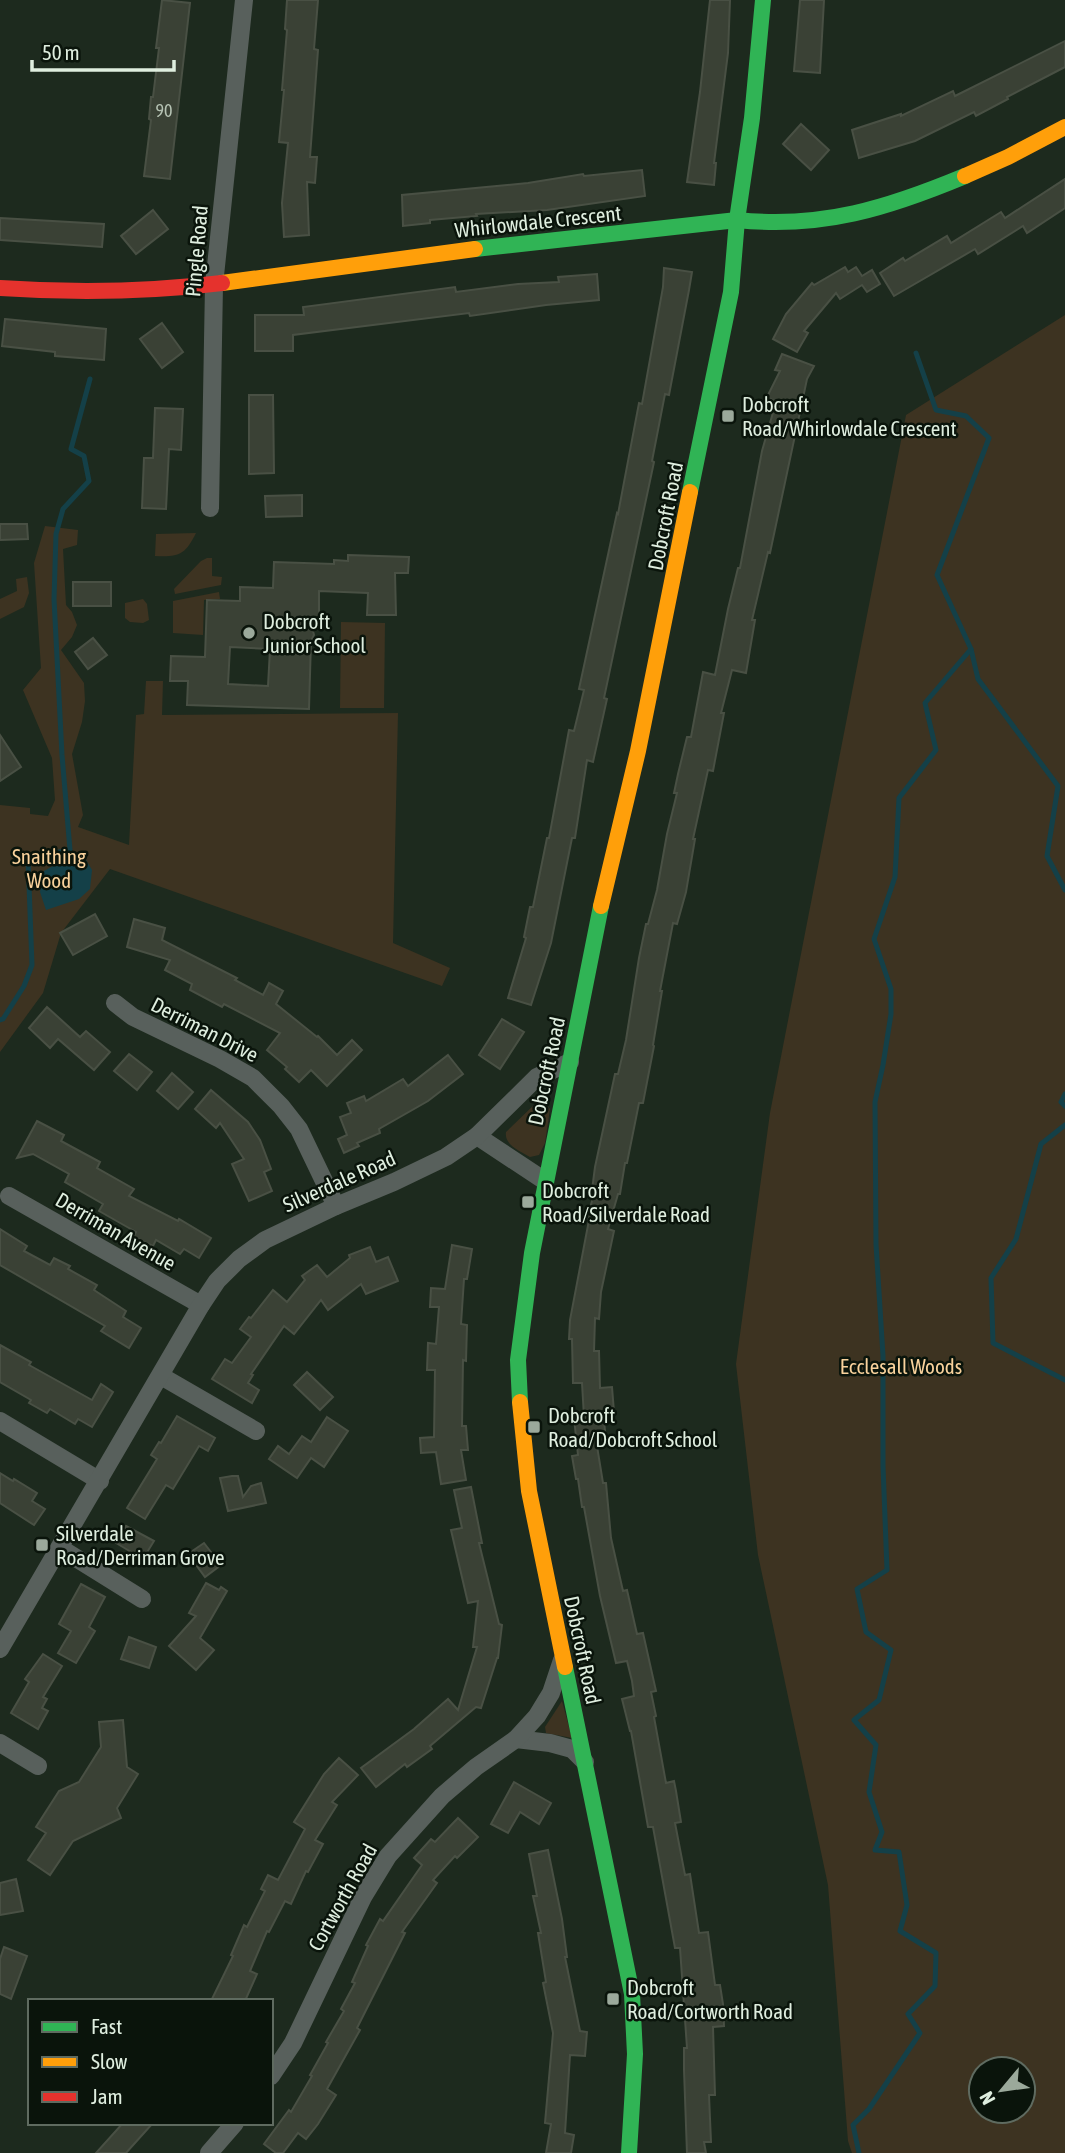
<svg xmlns="http://www.w3.org/2000/svg" width="1065" height="2153" viewBox="0 0 1065 2153" font-family="'Asap Condensed',sans-serif">
	<style>
		.green { fill: #3d3321; fill-rule: evenodd }
		.water { fill: #144048 }
		.lines { fill: none; stroke-linecap: round; stroke-linejoin: round }
		.stream { stroke: #144048; stroke-width: 5 }
		.building { fill: #3a4135; stroke: #495044; stroke-width: 2; fill-rule: evenodd }
		.street { stroke: #58605c; stroke-width: 18 }
		.fast { stroke: #30b455; stroke-width: 16 }
		.slow { stroke: #ff9f0a; stroke-width: 16 }
		.jam { stroke: #e5322d; stroke-width: 16 }
		.poi-dot { fill: #9ba99b; stroke: #0a140b; stroke-width: 2.5 }
		.labels { text-anchor: middle; dominant-baseline: central; stroke-width: 5; stroke-linejoin: round; paint-order: stroke }
		.number-label { font-size: 18px; fill: #b6c3b4 }
		.street-label { font-size: 21px; fill: #dfeedf; stroke: #0a140b }
		.poi-label { font-size: 21px; fill: #dfeedf; stroke: #0a140b; text-anchor: start }
		.park-label { font-size: 21px; fill: #f9d29c; stroke: #0a140b }
	</style>
	<rect width="100%" height="100%" fill="#1d2a1e"/>
	<!-- green -->
	<g class="green">
		<path d="M1065,315V2153H852L848,2141L828,1885L758,1555L736,1364L770,1113L906,415ZM981,2069H1023V2111H981Z"/>
		<polygon points="45,526 78,530 77,545 63,549 66,605 72,612 77,625 72,637 61,650 84,683 85,701 82,722 72,754 83,815 78,827 129,845 136,715 144,714 146,681 163,681 162,715 398,713 393,943 450,968 442,986 110,869 61,933 43,993 0,1052 0,805 30,808 30,814 48,816 55,800 52,758 23,690 41,668 34,563"/>
		<path d="M196,533C185,555 179,557 155,556L156,534Z"/>
		<polygon points="207,558 212,558 212,576 222,577 221,585 175,594 174,589 201,561"/>
		<polygon points="27,577 29,593 24,607 0,619 0,599 17,591 16,579"/>
		<polygon points="219,592 220,599 204,600 203,635 173,633 173,601"/>
		<polygon points="143,599 147,604 149,620 143,623 130,622 125,618 125,603"/>
		<polygon points="341,622 385,623 384,708 340,708"/>
		<path d="M536,1103L546,1104L550,1109L545,1143L539,1155L530,1157C520,1151 504,1145 506,1132Z"/>
		<polygon points="562,1701 572,1738 546,1733 545,1727"/>
	</g>
	<!-- water -->
	<polygon class="water" points="69,857 85,858 92,870 90,889 79,899 46,910 40,892 44,871"/>
	<g class="lines">
		<!-- stream -->
		<g class="stream">
			<polyline points="971,649 978,679 1058,786 1047,856 1065,890"/>
			<polyline points="0,1020 3,1019 24,986 32,965 28,858 70,850 62,755 54,599 56,534 63,509 89,481 84,456 71,449 90,379"/>
			<polyline points="1065,1094 1061,1102 1065,1106"/>
			<polyline points="1065,1125 1041,1144 1016,1239 991,1278 993,1343 1065,1380"/>
			<polyline points="859,2153 853,2125 869,2109 920,2033 908,2014 935,1986 936,1953 900,1931 907,1905 899,1852 875,1850 882,1832 869,1792 876,1745 854,1720 879,1700 891,1650 866,1632 857,1589 887,1570 883,1466 883,1356 876,1244 875,1102 883,1065 891,1014 891,989 874,939 895,877 899,798 936,750 925,703 971,649 937,575 989,438 966,416 936,410 916,353"/>
		</g>
	</g>
	<!-- building -->
	<g class="building">
		<polygon points="162,0 190,3 170,179 144,176 151,120 149,119 151,97 153,97 159,48 156,48"/>
		<polygon points="287,0 318,0 314,49 318,50 310,157 317,157 315,183 307,182 309,235 284,237 282,203 288,143 279,142 284,90 282,90 287,30 285,29"/>
		<polygon points="710,0 730,0 728,53 714,163 716,163 714,185 687,182 700,92"/>
		<polygon points="800,0 824,0 820,73 794,71"/>
		<polygon points="1065,41 1065,67 1007,97 1008,99 976,116 974,112 915,141 859,158 852,130 901,114 901,116 953,91 955,96"/>
		<polygon points="801,124 829,150 811,170 783,144"/>
		<polygon points="642,170 645,196 547,210 476,214 477,216 430,220 430,223 403,226 402,195 528,183 583,174 584,176"/>
		<polygon points="1065,179 1065,208 1027,233 1023,226 978,254 975,249 894,296 880,273 903,258 905,261 947,236 951,243 1001,212 1005,218"/>
		<polygon points="153,210 168,229 136,254 121,236"/>
		<polygon points="0,218 104,224 102,247 0,240"/>
		<polygon points="845,267 848,272 856,267 862,276 872,270 880,284 867,292 862,285 840,299 836,293 804,331 808,333 797,352 773,339 786,314 812,283 814,285"/>
		<polygon points="664,268 692,272 689,290 669,395 665,394 652,461 654,462 604,698 607,699 593,762 587,760 575,838 572,838 551,943 531,1005 508,998 526,938 524,937 530,907 533,907 547,838 549,838 569,730 574,731 584,690 579,689 617,513 618,514 639,403 642,404 663,287"/>
		<polygon points="597,274 599,300 546,305 470,316 469,313 293,335 293,351 255,351 255,315 304,315 303,307 455,287 456,292 518,284 559,282 558,277"/>
		<polygon points="5,319 106,329 104,360 55,356 55,352 2,346"/>
		<polygon points="162,323 183,352 162,368 140,339"/>
		<polygon points="782,354 814,366 807,379 770,553 768,552 752,620 755,620 746,673 732,670 721,713 724,713 713,771 708,770 693,839 695,839 686,892 677,924 673,923 660,991 662,991 653,1045 654,1046 643,1103 639,1103 627,1163 625,1163 620,1194 618,1194 608,1229 614,1231 601,1292 599,1319 595,1318 594,1351 599,1351 600,1388 612,1387 614,1412 603,1413 606,1439 596,1440 603,1483 606,1483 611,1538 623,1591 627,1590 637,1634 643,1633 656,1691 651,1692 656,1716 654,1717 666,1783 674,1781 676,1791 681,1822 675,1823 685,1875 690,1874 699,1933 708,1932 715,1985 720,1985 723,2004 724,2026 713,2027 715,2095 709,2095 711,2142 704,2142 706,2153 687,2153 684,2070 684,2048 687,2048 680,1948 675,1948 653,1827 648,1827 631,1731 630,1731 622,1699 634,1696 632,1681 627,1661 616,1663 600,1596 584,1507 582,1507 578,1479 576,1479 572,1456 578,1455 574,1418 584,1417 582,1383 573,1383 572,1339 569,1339 570,1320 589,1220 587,1219 595,1190 592,1190 595,1167 615,1074 618,1074 626,1040 639,958 646,924 648,924 657,890 667,834 677,793 674,793 678,774 687,737 691,737 703,672 715,675 728,609 738,568 740,568 762,451 776,402 767,397 780,371 775,370"/>
		<polygon points="249,395 273,395 274,473 249,474"/>
		<polygon points="155,408 183,409 181,450 169,449 166,509 142,508 144,458 153,458"/>
		<polygon points="302,495 302,516 266,517 265,496"/>
		<polygon points="0,524 27,524 28,539 0,540"/>
		<path d="M348,555L409,557L408,573H395L396,615H367L368,593L319,591V619H310L314,635L311,641L309,709L187,705L188,681H170L171,656L205,657L207,600L240,601V587L273,588L274,562L334,564V560L348,561ZM230,647L270,649L268,686L228,684Z"/>
		<rect x="73" y="582" width="38" height="24"/>
		<polygon points="93,638 107,655 88,669 75,652"/>
		<polygon points="0,735 21,767 0,781"/>
		<polygon points="95,914 107,936 73,955 60,933"/>
		<polygon points="134,919 165,928 162,940 237,978 235,980 263,995 269,983 283,991 276,1004 317,1037 318,1036 337,1055 352,1040 362,1050 327,1086 311,1070 299,1082 285,1069 287,1067 267,1050 280,1033 224,1004 222,1007 190,990 192,984 165,970 170,960 127,947"/>
		<polygon points="47,1007 80,1037 86,1031 110,1052 94,1070 58,1039 50,1048 29,1028"/>
		<polygon points="502,1019 524,1032 500,1069 479,1055"/>
		<polygon points="129,1054 152,1072 137,1090 114,1071"/>
		<polygon points="448,1055 463,1074 428,1101 379,1129 380,1133 357,1143 359,1146 344,1153 338,1139 347,1135 340,1117 351,1113 347,1103 364,1096 366,1101 403,1079 408,1086"/>
		<polygon points="172,1073 193,1092 178,1109 157,1091"/>
		<polygon points="211,1090 248,1122 260,1140 271,1169 264,1172 272,1191 249,1201 232,1164 244,1159 220,1123 216,1128 195,1109"/>
		<polygon points="37,1121 64,1135 61,1141 100,1162 97,1168 134,1189 129,1196 178,1221 179,1219 211,1238 199,1258 184,1249 180,1254 156,1240 153,1246 133,1237 136,1232 99,1211 103,1204 65,1182 69,1174 33,1154 17,1158"/>
		<polygon points="0,1229 27,1246 24,1251 50,1265 54,1258 70,1266 68,1269 97,1285 94,1290 126,1311 123,1317 141,1328 129,1348 101,1331 105,1326 0,1265"/>
		<polygon points="452,1245 472,1249 467,1279 464,1279 461,1324 467,1325 466,1361 463,1360 462,1426 466,1426 468,1450 461,1450 466,1480 441,1484 436,1452 421,1453 420,1438 434,1437 435,1370 427,1370 428,1343 436,1344 439,1307 430,1307 431,1288 445,1289"/>
		<polygon points="370,1247 376,1262 388,1257 398,1281 366,1294 361,1284 328,1310 321,1300 294,1334 284,1326 251,1374 253,1375 248,1383 259,1390 252,1403 212,1379 225,1359 232,1363 251,1337 240,1329 249,1317 251,1318 273,1290 287,1302 305,1280 302,1276 317,1265 327,1277 350,1258 349,1255"/>
		<polygon points="0,1345 31,1362 29,1365 92,1400 101,1384 113,1392 92,1427 78,1419 75,1424 50,1409 47,1413 29,1403 31,1400 0,1382"/>
		<polygon points="307,1372 333,1397 320,1410 294,1385"/>
		<polygon points="177,1416 215,1438 208,1451 199,1446 173,1489 166,1485 145,1519 127,1508 157,1459 151,1455 159,1442 161,1443"/>
		<polygon points="327,1417 348,1431 324,1467 311,1458 297,1478 269,1459 278,1446 289,1454 302,1436 311,1442"/>
		<polygon points="0,1473 13,1481 14,1479 37,1493 32,1501 45,1509 34,1525 0,1503"/>
		<polygon points="232,1476 238,1476 243,1497 251,1486 261,1483 266,1503 228,1511 220,1478"/>
		<polygon points="471,1487 482,1543 479,1543 499,1624 502,1625 498,1658 497,1658 481,1708 476,1707 430,1746 432,1749 407,1767 405,1764 376,1787 361,1768 414,1729 448,1699 458,1710 477,1647 473,1647 478,1601 468,1603 451,1530 462,1528 454,1490"/>
		<polygon points="126,1526 154,1541 143,1559 116,1543"/>
		<polygon points="204,1543 221,1565 205,1577 188,1554"/>
		<polygon points="206,1583 219,1590 221,1587 227,1591 200,1638 214,1650 196,1670 169,1646 196,1616 189,1613"/>
		<polygon points="81,1584 105,1597 89,1627 95,1631 76,1663 58,1653 71,1631 59,1624"/>
		<polygon points="129,1637 156,1647 149,1668 121,1659"/>
		<polygon points="43,1654 62,1666 43,1697 47,1699 42,1708 48,1711 38,1729 11,1713 29,1682 25,1679"/>
		<polygon points="123,1720 127,1767 138,1774 117,1808 121,1818 73,1841 50,1875 28,1860 46,1833 36,1827 59,1791 79,1782 101,1747 99,1722"/>
		<polygon points="339,1758 358,1775 332,1802 337,1805 315,1840 323,1844 308,1872 306,1871 291,1904 285,1901 269,1932 267,1931 250,1971 257,1974 245,2001 211,2001 233,1956 231,1955 244,1925 247,1927 265,1891 261,1889 268,1875 278,1880 305,1829 294,1822 324,1774"/>
		<polygon points="514,1782 551,1803 539,1824 520,1812 508,1833 491,1824"/>
		<polygon points="458,1818 478,1837 457,1858 455,1856 433,1880 437,1883 402,1932 405,1933 357,2028 360,2030 327,2089 336,2095 318,2124 306,2139 298,2133 283,2153 276,2153 264,2144 289,2110 291,2112 312,2076 310,2075 328,2043 326,2042 344,2011 341,2009 355,1983 352,1982 368,1946 366,1945 380,1919 383,1921 422,1865 414,1858 431,1839 435,1842"/>
		<polygon points="548,1850 562,1919 567,1957 565,1957 580,2031 587,2032 585,2056 570,2055 565,2133 574,2135 571,2153 546,2153 551,2124 545,2123 553,2033 543,1983 546,1982 538,1933 541,1933 533,1896 537,1896 529,1854"/>
		<polygon points="16,1879 23,1911 0,1915 0,1883"/>
		<polygon points="4,1947 27,1956 11,1999 0,1994 0,1959"/>
		<polygon points="123,2123 153,2123 126,2153 96,2153"/>
	</g>
	<g class="lines">
		<!-- street -->
		<g class="street">
			<polyline points="210,508 214,285 244,0"/>
			<polyline points="115,1003 133,1017 220,1059 253,1078 281,1106 299,1129 336,1206"/>
			<polyline points="477,1136 545,1181"/>
			<polyline points="9,1196 201,1305"/>
			<polyline points="161,1376 256,1431"/>
			<polyline points="0,1421 100,1481"/>
			<polyline points="60,1548 142,1599"/>
			<polyline points="0,1649 201,1305 217,1281 239,1259 265,1240 336,1206 394,1182 446,1157 477,1136 537,1077 570,1062"/>
			<polyline points="516,1739 550,1743 572,1749 585,1762"/>
			<polyline points="0,1743 38,1766"/>
			<polyline points="271,2076 293,2043 363,1897 388,1856 442,1796 476,1767 516,1739 537,1716 551,1693 562,1660"/>
			<polyline points="209,2153 235,2123"/>
		</g>
		<!-- fast -->
		<g class="fast">
			<path d="M475,249L737,220C822,229 888,208 965,176"/>
			<polyline points="690,492 731,292 737,220 752,118 763,0"/>
			<polyline points="520,1402 518,1360 532,1253 601,906"/>
			<polyline points="565,1667 632,1994 635,2054 629,2153"/>
		</g>
		<!-- slow -->
		<g class="slow">
			<polyline points="965,176 1008,157 1065,127"/>
			<polyline points="222,283 475,249"/>
			<polyline points="601,906 638,751 690,492"/>
			<polyline points="520,1402 529,1491 565,1667"/>
		</g>
		<!-- jam -->
		<path class="jam" d="M0,288C74,293 148,292 222,283"/>
	</g>
	<!-- markers -->
	<g class="poi-dot">
		<rect x="721" y="409" width="14" height="14" rx="3.5"/>
		<circle cx="249" cy="633" r="7"/>
		<rect x="521" y="1195" width="14" height="14" rx="3.5"/>
		<rect x="527" y="1420" width="14" height="14" rx="3.5"/>
		<rect x="35" y="1538" width="14" height="14" rx="3.5"/>
		<rect x="606" y="1992" width="14" height="14" rx="3.5"/>
	</g>
	<g class="labels">
		<!-- number labels -->
		<g class="number-label">
			<text x="164" y="110">90</text>
		</g>
		<!-- street labels -->
		<g class="street-label">
			<text transform="translate(538 221) rotate(-6)">Whirlowdale Crescent</text>
			<text transform="translate(196 251) rotate(-85)">Pingle Road</text>
			<text transform="translate(665 516) rotate(-79)">Dobcroft Road</text>
			<text transform="translate(205 1029) rotate(27)">Derriman Drive</text>
			<text transform="translate(546 1071) rotate(-78)">Dobcroft Road</text>
			<text transform="translate(339 1181) rotate(-24)">Silverdale Road</text>
			<text transform="translate(116 1231) rotate(30)">Derriman Avenue</text>
			<text transform="translate(583 1650) rotate(78)">Dobcroft Road</text>
			<text transform="translate(342 1897) rotate(-61)">Cortworth Road</text>
		</g>
		<!-- poi labels -->
		<g class="poi-label">
			<text x="742" y="404">Dobcroft<tspan x="742" dy="24">Road/Whirlowdale Crescent</tspan></text>
			<text x="263" y="621">Dobcroft<tspan x="263" dy="24">Junior School</tspan></text>
			<text x="542" y="1190">Dobcroft<tspan x="542" dy="24">Road/Silverdale Road</tspan></text>
			<text x="548" y="1415">Dobcroft<tspan x="548" dy="24">Road/Dobcroft School</tspan></text>
			<text x="56" y="1533">Silverdale<tspan x="56" dy="24">Road/Derriman Grove</tspan></text>
			<text x="627" y="1987">Dobcroft<tspan x="627" dy="24">Road/Cortworth Road</tspan></text>
		</g>
		<!-- park labels -->
		<g class="park-label">
			<text x="49" y="856">Snaithing<tspan x="49" dy="24">Wood</tspan></text>
			<text x="901" y="1366">Ecclesall Woods</text>
		</g>
	</g>
	<!-- legend -->
	<rect x="28" y="1999" width="245" height="126" fill="#0a140b" stroke="#5f6b60" stroke-width="2"/>
	<rect x="42" y="2022" width="35" height="10" fill="#30b455" stroke="#5f6b60" stroke-width="2"/>
	<text x="91" y="2034" font-size="21" fill="#dfeedf">Fast</text>
	<rect x="42" y="2057" width="35" height="10" fill="#ff9f0a" stroke="#5f6b60" stroke-width="2"/>
	<text x="91" y="2069" font-size="21" fill="#dfeedf">Slow</text>
	<rect x="42" y="2092" width="35" height="10" fill="#e5322d" stroke="#5f6b60" stroke-width="2"/>
	<text x="91" y="2104" font-size="21" fill="#dfeedf">Jam</text>
	<!-- north arrow -->
	<g transform="translate(1002 2090) rotate(241)"><circle r="33" fill="#0a140b" stroke="#5f6b60" stroke-width="2"/>
	<path d="M0-5L12 26L0 18L-12 26Z" fill="#9ba99b"/>
	<text y="-10" font-size="19" font-weight="bold" text-anchor="middle" fill="#dfeedf">N</text>
	</g>
	<!-- scale -->
	<path d="M32 60v10h142v-10" fill="none" stroke="#dfeedf" stroke-width="3.5"/>
	<text x="42" y="60" font-size="21" fill="#dfeedf" stroke="#0a140b" stroke-width="5" paint-order="stroke">50 m</text>
</svg>
